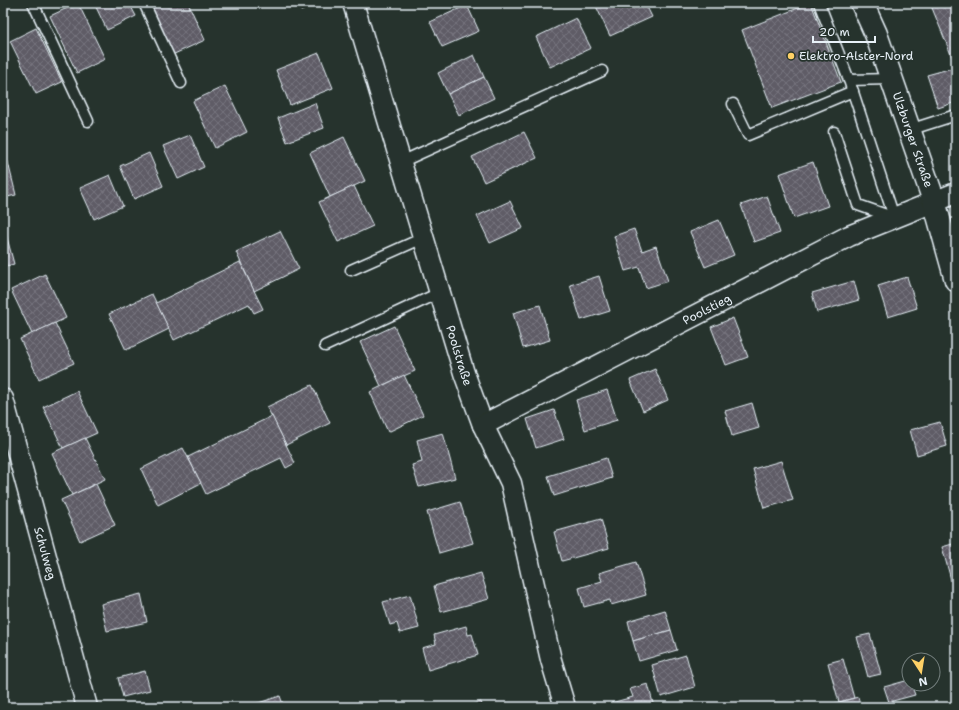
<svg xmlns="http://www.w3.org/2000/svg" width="959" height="710" viewBox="0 0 959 710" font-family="'Shantell Sans',sans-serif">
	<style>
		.building { fill: url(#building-cross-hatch); stroke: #e8f1f8 }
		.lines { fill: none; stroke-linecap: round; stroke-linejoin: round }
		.service-casing { stroke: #e8f1f8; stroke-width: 13 }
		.minor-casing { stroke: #e8f1f8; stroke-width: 23 }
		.secondary-casing { stroke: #e8f1f8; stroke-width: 25 }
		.service { stroke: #26332d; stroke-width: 10 }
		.minor { stroke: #26332d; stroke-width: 20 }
		.secondary { stroke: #26332d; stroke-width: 22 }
		.poi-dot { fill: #ffd166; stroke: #26332d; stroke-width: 1.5 }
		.labels { text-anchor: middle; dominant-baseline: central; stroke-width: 3.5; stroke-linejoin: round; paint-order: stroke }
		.poi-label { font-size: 12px; fill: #e8f1f8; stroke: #26332d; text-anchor: start }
		.street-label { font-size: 12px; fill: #e8f1f8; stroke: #26332d }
	</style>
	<defs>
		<pattern id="building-cross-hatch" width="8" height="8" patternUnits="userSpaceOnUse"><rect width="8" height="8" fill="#5e5b66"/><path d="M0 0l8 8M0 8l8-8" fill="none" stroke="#75737d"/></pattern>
	</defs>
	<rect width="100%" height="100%" fill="#26332d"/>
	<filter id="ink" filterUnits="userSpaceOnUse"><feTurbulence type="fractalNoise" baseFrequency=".025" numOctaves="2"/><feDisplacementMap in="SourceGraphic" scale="8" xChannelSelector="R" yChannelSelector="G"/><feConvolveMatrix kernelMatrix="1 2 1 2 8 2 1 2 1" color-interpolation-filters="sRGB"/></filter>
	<g filter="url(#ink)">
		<!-- building -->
		<g class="building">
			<polygon points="78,3 105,59 77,73 50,16"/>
			<polygon points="94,3 129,3 136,16 107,30"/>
			<polygon points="164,3 188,3 205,40 172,55 151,9"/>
			<polygon points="297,3 320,3 301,11"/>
			<polygon points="602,3 645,3 652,17 610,36 596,6"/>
			<polygon points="811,3 841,82 772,108 742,30"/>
			<polygon points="930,3 956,3 956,55 952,57"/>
			<polygon points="467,5 479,31 442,47 430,22"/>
			<polygon points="576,18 591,48 550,67 536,37"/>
			<polygon points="36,28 62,82 36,94 10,41"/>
			<polygon points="319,53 333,88 290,105 276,70"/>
			<polygon points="474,55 484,77 448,94 438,73"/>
			<polygon points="956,67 956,102 938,108 927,75"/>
			<polygon points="484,77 494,98 459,115 448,94"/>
			<polygon points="225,86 247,132 215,148 193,101"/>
			<polygon points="315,103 324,128 287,142 278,118"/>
			<polygon points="524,132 537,158 484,182 472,157"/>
			<polygon points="190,135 204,167 178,179 163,146"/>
			<polygon points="344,137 365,181 330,197 310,153"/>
			<polygon points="5,150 16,195 3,198 3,151"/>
			<polygon points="149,153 163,186 134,199 120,166"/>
			<polygon points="813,162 828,206 794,218 779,174"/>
			<polygon points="110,175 123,206 94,219 80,188"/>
			<polygon points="354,186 373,226 338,242 319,202"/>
			<polygon points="767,196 780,233 754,242 741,205"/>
			<polygon points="510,201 523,228 490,243 477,216"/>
			<polygon points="719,220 734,255 705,267 690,232"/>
			<polygon points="634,229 642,251 656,246 668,281 646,288 639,267 625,271 614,236"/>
			<polygon points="280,231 299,269 254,291 236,252"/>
			<polygon points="6,234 14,264 3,267 3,235"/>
			<polygon points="240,262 263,309 254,313 249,304 174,340 156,303"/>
			<polygon points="45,274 66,318 32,334 11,290"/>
			<polygon points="599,276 610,311 581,320 570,285"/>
			<polygon points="907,277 917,308 888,317 878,286"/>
			<polygon points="854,281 859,300 817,312 812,293"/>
			<polygon points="152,294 169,329 126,350 109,314"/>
			<polygon points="540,305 550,340 523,348 513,313"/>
			<polygon points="733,318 748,357 726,365 711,327"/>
			<polygon points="55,323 74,363 39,379 20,339"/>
			<polygon points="394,326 415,371 381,386 360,342"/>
			<polygon points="655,369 668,400 643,411 630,380"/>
			<polygon points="404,375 423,415 388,432 370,392"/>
			<polygon points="312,385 330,423 286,445 267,407"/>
			<polygon points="607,390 617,420 585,430 576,400"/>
			<polygon points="77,391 97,433 63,448 43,407"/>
			<polygon points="752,403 759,428 732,436 725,411"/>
			<polygon points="554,410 564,439 536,448 527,419"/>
			<polygon points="272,416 295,463 286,468 281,458 206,494 188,457"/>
			<polygon points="940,422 947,446 917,455 910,430"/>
			<polygon points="443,433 455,478 419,487 412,465 422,462 417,440"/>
			<polygon points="85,438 105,479 72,495 52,453"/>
			<polygon points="183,448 201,483 158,505 141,469"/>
			<polygon points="606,458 612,478 554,496 548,476"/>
			<polygon points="781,461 793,500 764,508 753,469"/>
			<polygon points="96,484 115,525 80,541 61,500"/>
			<polygon points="460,502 473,543 439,553 427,512"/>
			<polygon points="601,519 609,548 562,561 554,532"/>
			<polygon points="956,543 956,594 955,594 942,547"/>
			<polygon points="636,562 646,595 611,605 610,600 584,607 579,588 602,581 599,573"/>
			<polygon points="481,573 489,599 441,612 434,586"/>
			<polygon points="141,594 147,622 107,631 101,604"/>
			<polygon points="410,595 419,628 400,633 397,623 390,625 383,602"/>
			<polygon points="665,610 671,630 633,641 628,621"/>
			<polygon points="3,614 6,626 3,627"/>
			<polygon points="466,626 468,635 472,634 478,655 428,670 422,648 436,644 434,635"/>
			<polygon points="671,630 677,650 639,661 633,641"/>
			<polygon points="870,634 881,674 868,677 857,637"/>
			<polygon points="686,655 695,687 661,697 652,665"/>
			<polygon points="843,659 854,698 839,702 828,663"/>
			<polygon points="145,671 150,690 123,697 118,678"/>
			<polygon points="909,680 909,684 911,684 915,695 889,702 884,687"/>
			<polygon points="648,684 654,707 612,707 611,703 633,697 630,689"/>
			<polygon points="280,696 284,707 246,707"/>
			<polygon points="858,697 861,707 834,707 833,704"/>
			<polygon points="481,702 483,707 465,707"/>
			<polygon points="759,704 760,707 748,707"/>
		</g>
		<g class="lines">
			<defs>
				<g id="service">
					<polyline points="33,3 88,121"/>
					<polyline points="144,3 181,83"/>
					<polyline points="819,3 849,80 891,79"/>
					<polyline points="849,80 894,217"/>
					<polyline points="733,104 748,135 853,91"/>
					<polyline points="909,130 956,115"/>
					<polyline points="834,132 858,205 892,217"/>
					<polyline points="401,162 602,71"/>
					<polyline points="351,270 423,238"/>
					<polyline points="325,346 439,293"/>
				</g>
				<g id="minor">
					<path id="s1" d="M353,3L464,373L483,425L511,483L551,660L565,707"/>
					<path id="s2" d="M3,399L87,707"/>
					<path id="s3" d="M483,425L849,236L956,193"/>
				</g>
				<g id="secondary">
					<path id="s4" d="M862,3L876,34L934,201L956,280"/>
				</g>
			</defs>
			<!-- service casing -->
			<use href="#service" class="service-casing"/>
			<!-- minor casing -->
			<use href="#minor" class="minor-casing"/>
			<!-- secondary casing -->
			<use href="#secondary" class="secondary-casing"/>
			<!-- service -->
			<use href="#service" class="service"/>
			<!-- minor -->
			<use href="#minor" class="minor"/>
			<!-- secondary -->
			<use href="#secondary" class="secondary"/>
		</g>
	</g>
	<!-- markers -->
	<circle class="poi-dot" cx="791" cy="56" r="4"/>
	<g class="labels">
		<!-- poi labels -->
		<g class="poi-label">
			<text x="799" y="56">Elektro-Alster-Nord</text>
		</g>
		<!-- street labels -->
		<g class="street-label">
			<text stroke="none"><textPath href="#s4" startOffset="146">Ulzburger Straße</textPath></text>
			<text stroke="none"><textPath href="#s3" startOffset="252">Poolstieg</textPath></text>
			<text stroke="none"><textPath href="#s1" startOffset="368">Poolstraße</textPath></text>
			<text stroke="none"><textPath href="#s2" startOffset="160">Schulweg</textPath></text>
		</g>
	</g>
	<!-- margin -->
	<rect width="959" height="710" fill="none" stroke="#26332d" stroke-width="16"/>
	<rect x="8" y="8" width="943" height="694" fill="none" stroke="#e8f1f8" stroke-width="1.5" filter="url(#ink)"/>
	<!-- north arrow -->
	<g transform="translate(921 672) rotate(168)"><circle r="19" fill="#26332d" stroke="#747f7e"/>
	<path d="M0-3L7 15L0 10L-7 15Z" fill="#ffd166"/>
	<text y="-6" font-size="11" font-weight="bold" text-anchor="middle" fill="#e8f1f8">N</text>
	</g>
	<!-- scale -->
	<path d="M813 36v6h62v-6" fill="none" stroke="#e8f1f8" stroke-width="2"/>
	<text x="819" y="36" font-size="12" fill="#e8f1f8" stroke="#26332d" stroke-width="3" paint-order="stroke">20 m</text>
</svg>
